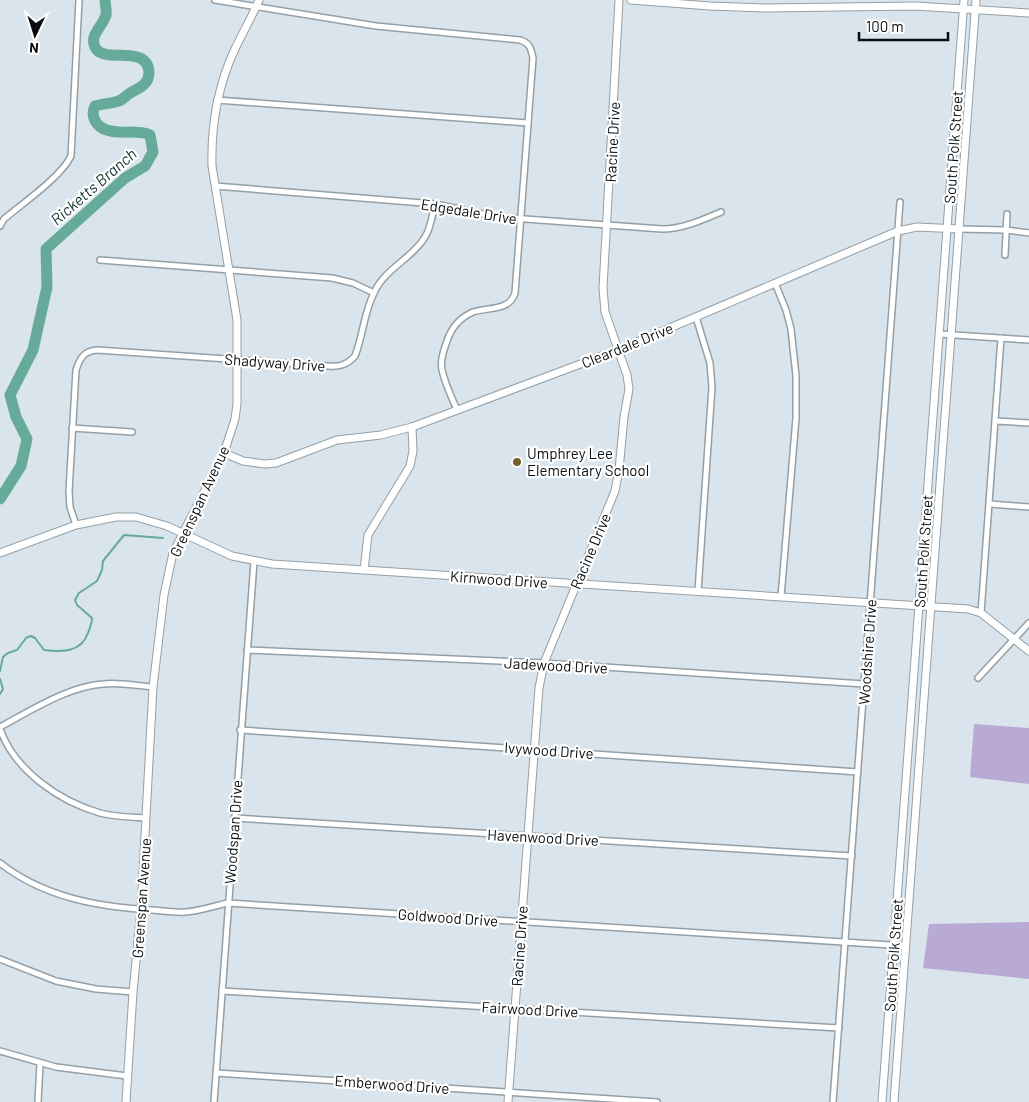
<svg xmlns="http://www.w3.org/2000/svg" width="1029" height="1102" viewBox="0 0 1029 1102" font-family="Barlow,sans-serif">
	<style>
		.green { fill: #b9a9d5 }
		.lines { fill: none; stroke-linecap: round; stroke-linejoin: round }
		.stream { stroke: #66aa9a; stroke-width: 2 }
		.river { stroke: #66aa9a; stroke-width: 11 }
		.street-casing { stroke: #959fa6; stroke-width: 8 }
		.secondary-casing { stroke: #959fa6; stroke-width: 9 }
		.street { stroke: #fff; stroke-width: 5 }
		.secondary { stroke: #fff; stroke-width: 7 }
		.poi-dot { fill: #765f2f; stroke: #fff; stroke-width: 2 }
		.labels { text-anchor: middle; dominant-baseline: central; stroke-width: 4.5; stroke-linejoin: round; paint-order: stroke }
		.street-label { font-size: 15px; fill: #0a0d0f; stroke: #fff }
		.poi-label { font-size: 15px; fill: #0a0d0f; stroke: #fff; text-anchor: start }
		.water-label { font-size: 16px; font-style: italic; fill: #12332c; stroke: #fff }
	</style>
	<rect width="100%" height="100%" fill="#dae4ec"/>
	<!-- green -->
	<g class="green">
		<polygon points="974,724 1029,728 1029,784 970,777"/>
		<polygon points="1029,922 1029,979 923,968 929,924"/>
	</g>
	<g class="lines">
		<!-- stream -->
		<g class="stream">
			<path d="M0,671L3,657L8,653L17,650L26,638L31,636L35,638L44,650C61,652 81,653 88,633C90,628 92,623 92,618L77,605L75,600L79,593L97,581L102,570L103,561L124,535L163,538"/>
			<polyline points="0,679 3,689 0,694"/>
		</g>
		<!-- river -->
		<path class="river" d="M0,499L21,466L27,439L16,417L10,395L33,350L47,287L46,249L125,178L145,166L153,152L150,135C136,129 120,135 107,130C96,127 90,116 95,106C104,103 113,104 121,100C124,98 127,95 130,93C139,88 149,85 149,72C147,43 103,65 95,47C89,35 103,26 106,15C107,11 105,5 105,0"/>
		<defs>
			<g id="street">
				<path d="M215,0L376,26L520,40C530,43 531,49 533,58L515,293C510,311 488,307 473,312C459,318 450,330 446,344C443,352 440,361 442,370C445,384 452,398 457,410"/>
				<polyline points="217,100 528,123"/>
				<path d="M215,186L435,204L497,217L662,229C683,229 702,220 721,212"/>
				<path d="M0,226L4,219C22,204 62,176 71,156L79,0"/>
				<polyline points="959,229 1006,230 1029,233"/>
				<polyline points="1005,255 1007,214"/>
				<polyline points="100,260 332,278 353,283 374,293"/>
				<polyline points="775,283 786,310 791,329 796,376 796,418 781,597"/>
				<polyline points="696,317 710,363 712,387 698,591"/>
				<polyline points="940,334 1029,340"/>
				<polyline points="996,421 1029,423"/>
				<polyline points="72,428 132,432"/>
				<polyline points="990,504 1029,507"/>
				<path d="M76,525L70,507L69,491L76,370C80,358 84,351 97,350L328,366C339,367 347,365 355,356C363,336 364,312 374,293C385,268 412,259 425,237C431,228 432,215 435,204"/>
				<polyline points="981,613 1001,338"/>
				<polyline points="247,650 544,663 864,684"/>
				<polyline points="978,678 1029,623"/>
				<path d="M0,727C30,711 69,686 103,684C119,682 137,686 153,687"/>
				<path d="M0,729C15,771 59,801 100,813C115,817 130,817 146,818"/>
				<polyline points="240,730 858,772"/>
				<polyline points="234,818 852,856"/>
				<path d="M0,863C43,897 98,907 152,910C163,911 175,913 186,912C200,911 214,906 228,903L906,946"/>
				<polyline points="0,959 56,981 96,989 133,992"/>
				<polyline points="222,991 839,1028"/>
				<polyline points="0,1051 56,1067 127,1076"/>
				<polyline points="216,1073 657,1102"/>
				<polyline points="38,1102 40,1064"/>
				<polyline points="214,1102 254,562"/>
				<polyline points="833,1102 900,202"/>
			</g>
			<g id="secondary">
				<polyline points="631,0 710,6 766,8 915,6 1029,13"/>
				<polyline points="224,453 243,461 265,464 276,463 337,440 381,435 412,427 618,350 898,231 917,227 959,229"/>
				<polyline points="0,553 76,525 116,517 136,517 167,526 232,556 272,564 968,609 981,613 1029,651"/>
				<polyline points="364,570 368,535 410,466 413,451 412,427"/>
				<path d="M126,1102L133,992L141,909L153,687L164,595L173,553L224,453L235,419L237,404V320L212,166C211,126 218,85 235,49C243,32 252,17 259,0"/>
				<polyline points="508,1102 539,688 544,663 615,491 619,470 624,417 629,389 627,375 605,312 603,288 619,0"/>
				<polyline points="882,1102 964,0"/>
				<polyline points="894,1102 976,0"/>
			</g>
		</defs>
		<!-- street casing -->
		<use href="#street" class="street-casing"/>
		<!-- secondary casing -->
		<use href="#secondary" class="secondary-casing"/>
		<!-- street -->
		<use href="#street" class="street"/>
		<!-- secondary -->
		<use href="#secondary" class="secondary"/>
	</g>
	<!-- markers -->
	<circle class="poi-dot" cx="517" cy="462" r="5"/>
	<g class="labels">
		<!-- street labels -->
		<g class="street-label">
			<text transform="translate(612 142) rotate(-87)">Racine Drive</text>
			<text transform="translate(953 147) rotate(-86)">South Polk Street</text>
			<text transform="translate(469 211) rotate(9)">Edgedale Drive</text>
			<text transform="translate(627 345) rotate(-22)">Cleardale Drive</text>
			<text transform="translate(275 362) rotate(4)">Shadyway Drive</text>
			<text transform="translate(199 501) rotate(-65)">Greenspan Avenue</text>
			<text transform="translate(590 551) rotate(-67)">Racine Drive</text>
			<text transform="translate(923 551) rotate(-86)">South Polk Street</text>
			<text transform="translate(499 579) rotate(4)">Kirnwood Drive</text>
			<text transform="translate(867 652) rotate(-86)">Woodshire Drive</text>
			<text transform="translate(556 665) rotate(3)">Jadewood Drive</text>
			<text transform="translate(549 750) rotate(4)">Ivywood Drive</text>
			<text transform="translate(233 832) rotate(-86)">Woodspan Drive</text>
			<text transform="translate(543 837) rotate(3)">Havenwood Drive</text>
			<text transform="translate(141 898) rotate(-86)">Greenspan Avenue</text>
			<text transform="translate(448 917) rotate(4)">Goldwood Drive</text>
			<text transform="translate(519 946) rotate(-86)">Racine Drive</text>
			<text transform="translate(893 955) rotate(-86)">South Polk Street</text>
			<text transform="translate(530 1009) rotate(3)">Fairwood Drive</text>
			<text transform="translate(392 1084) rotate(4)">Emberwood Drive</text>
		</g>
		<!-- poi labels -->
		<g class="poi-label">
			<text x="527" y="453">Umphrey Lee<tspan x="527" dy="17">Elementary School</tspan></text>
		</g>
		<!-- water labels -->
		<g class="water-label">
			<text transform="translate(93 186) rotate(-41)">Ricketts Branch</text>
		</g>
	</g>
	<!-- north arrow -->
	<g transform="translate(35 35) rotate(184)" stroke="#ffffff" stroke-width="4" paint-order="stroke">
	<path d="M0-4L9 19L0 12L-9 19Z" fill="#0a0d0f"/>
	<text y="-8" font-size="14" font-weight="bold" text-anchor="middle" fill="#0a0d0f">N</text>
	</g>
	<!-- scale -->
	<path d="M859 32v8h89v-8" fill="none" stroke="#0a0d0f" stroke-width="2.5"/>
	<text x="866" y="32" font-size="15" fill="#0a0d0f" stroke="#ffffff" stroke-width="4" paint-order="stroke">100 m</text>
</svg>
